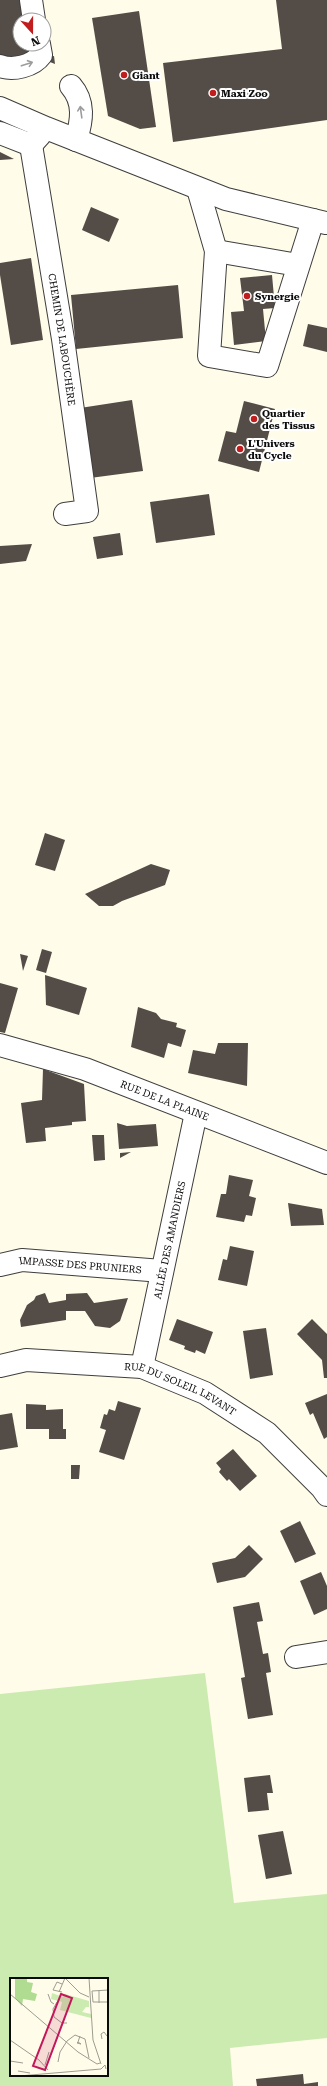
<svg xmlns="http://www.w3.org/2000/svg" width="327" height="2086" viewBox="0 0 327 2086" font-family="'Roboto Serif',serif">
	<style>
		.green { fill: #ccebb1; fill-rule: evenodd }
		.building { fill: #544d47 }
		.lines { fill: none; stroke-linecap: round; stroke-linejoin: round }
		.minor-casing { stroke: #3e3e3e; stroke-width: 24 }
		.minor { stroke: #fff; stroke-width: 22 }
		.oneway { stroke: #9d9d9d }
		.poi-dot { fill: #c11d1e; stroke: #fff; stroke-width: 1.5 }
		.labels { text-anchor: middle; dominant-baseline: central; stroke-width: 4; stroke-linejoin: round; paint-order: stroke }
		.poi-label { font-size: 10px; font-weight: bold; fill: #0b0b0b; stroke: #fff; text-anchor: start }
		.street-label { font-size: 10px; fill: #0b0b0b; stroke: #fff }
		.inset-road { fill: none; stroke: #9d9c90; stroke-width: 1 }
		.view { fill: #c2185b; fill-opacity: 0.15; stroke: #c2185b; stroke-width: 2 }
		.inset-edge { fill: none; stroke: #0b0b0b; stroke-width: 2 }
	</style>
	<rect width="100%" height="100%" fill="#fffce9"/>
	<!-- green -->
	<path class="green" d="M205,1673L234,1903L327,1894V2038L230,2048L233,2086H0V1694ZM11,1979H107V2075H11Z"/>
	<!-- building -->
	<g class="building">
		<polygon points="0,0 22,0 25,20 20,20 20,44 28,44 29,56 0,60"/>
		<polygon points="276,0 327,0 327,120 173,142 163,63 282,49"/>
		<polygon points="139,11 156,127 140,129 108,116 92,18"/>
		<polygon points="54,56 55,64 40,58"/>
		<polygon points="0,152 14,159 0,160"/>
		<polygon points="91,207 119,219 109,242 82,230"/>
		<polygon points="31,258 43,340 11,345 0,275 0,263"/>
		<polygon points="272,275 275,308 263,309 266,341 234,345 231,312 244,311 240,278"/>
		<polygon points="178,285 183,338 76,349 71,295"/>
		<polygon points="308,324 327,328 327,352 303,346"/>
		<polygon points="132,400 143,471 90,478 80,408"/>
		<polygon points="244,401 275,409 259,472 218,461 226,431 236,433"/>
		<polygon points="209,494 215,535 156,543 150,502"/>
		<polygon points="120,533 123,555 97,559 93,537"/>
		<polygon points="32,544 26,561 0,564 0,546"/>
		<polygon points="45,833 65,840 55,871 35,865"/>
		<polygon points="151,864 170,870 165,885 122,901 113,906 99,906 85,894"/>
		<polygon points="42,949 52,952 46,973 36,970"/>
		<polygon points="20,954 28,956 23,971"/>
		<polygon points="45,975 87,988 79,1015 46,1005"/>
		<polygon points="0,983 18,988 5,1033 0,1032"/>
		<polygon points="138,1007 156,1013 161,1019 177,1023 176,1027 186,1030 181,1047 168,1043 164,1058 131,1047"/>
		<polygon points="218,1043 248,1043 247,1086 188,1073 193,1050 215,1054"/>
		<polygon points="43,1069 84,1084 86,1121 72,1122 72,1125 45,1128 46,1141 26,1143 21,1103 42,1100"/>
		<polygon points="117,1123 127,1126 156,1124 158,1146 119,1149"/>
		<polygon points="92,1135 104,1135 105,1160 94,1161"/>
		<polygon points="131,1152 120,1158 120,1153"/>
		<polygon points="229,1175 253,1180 249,1196 256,1198 252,1216 246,1215 244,1222 216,1217 221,1194 226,1194"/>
		<polygon points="288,1203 322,1209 324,1225 291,1226"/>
		<polygon points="230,1246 254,1251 247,1286 218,1280 223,1259 227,1260"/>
		<polygon points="45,1293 49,1303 66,1300 66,1294 87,1293 94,1303 128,1298 120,1321 110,1328 95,1326 85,1311 66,1311 66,1320 21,1327 20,1320 27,1305 34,1300 36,1296"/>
		<polygon points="177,1319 213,1332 205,1354 196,1350 195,1353 184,1349 185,1346 169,1340"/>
		<polygon points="312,1319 327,1334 327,1378 324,1378 322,1360 297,1334"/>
		<polygon points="266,1328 273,1375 250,1379 243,1331"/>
		<polygon points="327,1394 327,1437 324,1439 313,1413 310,1415 305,1403"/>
		<polygon points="118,1401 141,1408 124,1460 99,1452 106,1430 100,1428 104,1414 107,1415 109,1409 115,1411"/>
		<polygon points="26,1404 46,1405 46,1410 63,1409 63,1429 66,1429 66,1439 49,1439 49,1429 26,1429"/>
		<polygon points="12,1413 18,1447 0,1450 0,1415"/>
		<polygon points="233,1449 257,1476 240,1491 229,1479 227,1481 219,1472 221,1469 216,1463"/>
		<polygon points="71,1465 80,1465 79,1479 71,1479"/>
		<polygon points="300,1521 316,1554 295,1563 280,1531"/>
		<polygon points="249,1545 263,1559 245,1577 217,1583 212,1563 235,1558"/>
		<polygon points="321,1572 327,1586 327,1609 314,1615 300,1581"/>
		<polygon points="259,1602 263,1621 257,1622 263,1654 268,1653 271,1672 266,1673 273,1715 248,1719 241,1678 245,1677 233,1607"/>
		<polygon points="270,1775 273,1793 267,1793 269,1810 248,1812 244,1778"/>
		<polygon points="283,1831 292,1874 266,1879 258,1835"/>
		<polygon points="303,2074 304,2084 318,2082 318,2086 257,2086 256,2079"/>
	</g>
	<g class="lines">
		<defs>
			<g id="minor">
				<polyline points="31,0 34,20"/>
				<path d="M0,66C13,71 33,66 41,55L39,44"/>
				<path d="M71,86C85,102 82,121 76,140"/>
				<polyline points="0,108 46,128 226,199 326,223"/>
				<polyline points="0,133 31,145 40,135"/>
				<path id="s1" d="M31,145L63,339L87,511L65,514"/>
				<polyline points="198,189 216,251 209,356 267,366 313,220"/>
				<polyline points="216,251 298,265"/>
				<path id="s2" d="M0,1045L85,1069L327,1163"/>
				<path id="s3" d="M0,1265L22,1260L162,1271"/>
				<path id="s4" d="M0,1366L26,1360L142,1367L205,1393L267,1433L322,1488L327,1495"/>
				<path id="s5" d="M142,1367L196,1113"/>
				<polyline points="296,1657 327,1652"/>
			</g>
		</defs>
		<!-- minor casing -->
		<use href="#minor" class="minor-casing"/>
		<!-- minor -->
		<use href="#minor" class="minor"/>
	</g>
	<!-- one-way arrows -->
	<defs><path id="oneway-shaft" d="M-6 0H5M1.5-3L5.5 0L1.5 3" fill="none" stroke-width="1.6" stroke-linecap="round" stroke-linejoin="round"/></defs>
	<g class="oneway">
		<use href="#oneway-shaft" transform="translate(27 64) rotate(-18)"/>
		<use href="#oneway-shaft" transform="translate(81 112) rotate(-98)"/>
	</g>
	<!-- markers -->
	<g class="poi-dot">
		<circle cx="124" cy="75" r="4"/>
		<circle cx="213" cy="93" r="4"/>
		<circle cx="247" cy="296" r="4"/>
		<circle cx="254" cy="419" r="4"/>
		<circle cx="240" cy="449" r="4"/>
	</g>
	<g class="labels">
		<!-- poi labels -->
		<g class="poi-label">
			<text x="132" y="75">Giant</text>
			<text x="221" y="93">Maxi Zoo</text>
			<text x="255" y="296">Synergie</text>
			<text x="262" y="413">Quartier<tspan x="262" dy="12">des Tissus</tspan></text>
			<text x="248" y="443">L'Univers<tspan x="248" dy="12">du Cycle</tspan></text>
		</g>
		<!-- street labels -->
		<g class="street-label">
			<text stroke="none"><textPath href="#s1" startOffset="197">CHEMIN DE LABOUCHÈRE</textPath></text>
			<text stroke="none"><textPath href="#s2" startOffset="174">RUE DE LA PLAINE</textPath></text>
			<text stroke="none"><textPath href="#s5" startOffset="130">ALLÉE DES AMANDIERS</textPath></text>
			<text stroke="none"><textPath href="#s3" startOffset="81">IMPASSE DES PRUNIERS</textPath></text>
			<text stroke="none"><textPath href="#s4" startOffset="186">RUE DU SOLEIL LEVANT</textPath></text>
		</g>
	</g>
	<!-- overview -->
	<g transform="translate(10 1978)">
		<rect width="98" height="98" fill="#fffce9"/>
		<path d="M42,15L53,19L55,16L79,23V29H76L72,34L81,36V40L50,32L52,24L41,21Z" fill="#ccebb1"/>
		<path d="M5,0H17V4L23,5L21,14L27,16L25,23L13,21L12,28L5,20Z" fill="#afdc90"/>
		<path class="inset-road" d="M55,0L70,15L79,19M79,0L83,62L91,86M89,12V25M98,12L82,13L83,24H98M49,14L55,0M52,14L43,12L47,4L52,6M0,16L68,74L87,86L90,85M38,16L41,24L44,26M47,24L43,31L44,39L52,45H57M92,61L91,56L94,54L97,58M0,62L29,82L38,92M57,63L65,57L75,61L79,80M68,64L71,66L67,65L68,64L70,58M0,83L13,85M48,84L50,74L57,63M35,87L39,74M8,93L20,95M9,98L91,91L95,87L96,91"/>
		<path class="view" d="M51,16L62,20L35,92L23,88Z"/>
		<rect width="98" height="98" class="inset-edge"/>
	</g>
	<!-- north arrow -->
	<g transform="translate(32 32) rotate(159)"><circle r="19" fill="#ffffff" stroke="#9d9d9d"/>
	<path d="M0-3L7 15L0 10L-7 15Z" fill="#c11d1e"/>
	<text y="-6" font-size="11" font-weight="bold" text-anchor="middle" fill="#0b0b0b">N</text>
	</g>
</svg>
